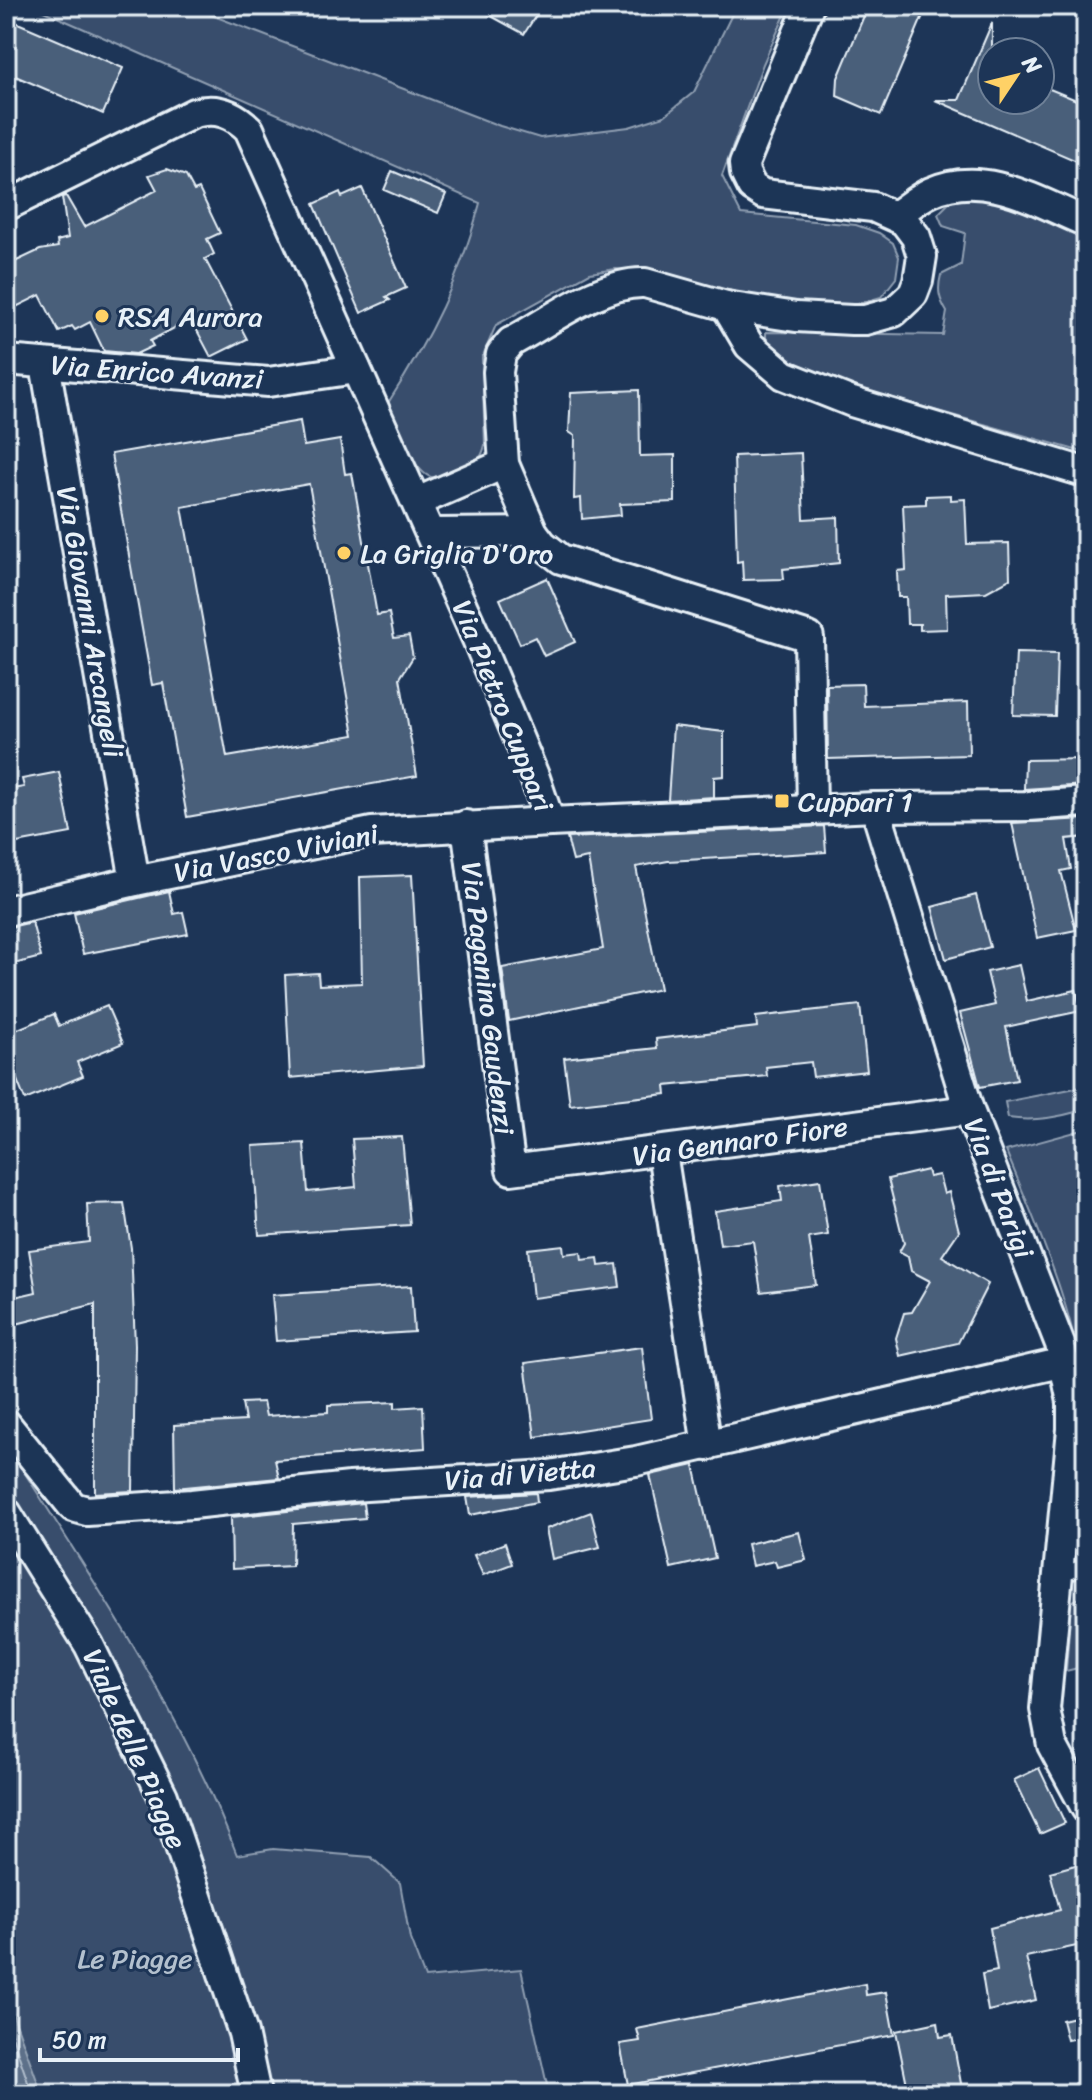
<svg xmlns="http://www.w3.org/2000/svg" width="1092" height="2100" viewBox="0 0 1092 2100" font-family="Sriracha,sans-serif">
	<style>
		.green { fill: #374d6c; stroke: #909fb2; stroke-width: 2 }
		.water { fill: #5d7089; stroke: #95a4b5; stroke-width: 2 }
		.lines { fill: none; stroke-linecap: round; stroke-linejoin: round }
		.shore { stroke: #b0bdcc; stroke-width: 2 }
		.building { fill: #495e7a; stroke: #e8f1f8; stroke-width: 2; fill-rule: evenodd }
		.service-casing { stroke: #e8f1f8; stroke-width: 20 }
		.minor-casing { stroke: #e8f1f8; stroke-width: 34 }
		.service { stroke: #1d3557; stroke-width: 14 }
		.minor { stroke: #1d3557; stroke-width: 28 }
		.poi-dot { fill: #ffd166; stroke: #1d3557; stroke-width: 3 }
		.labels { text-anchor: middle; dominant-baseline: central; stroke-width: 6; stroke-linejoin: round; paint-order: stroke }
		.poi-label { font-size: 28px; fill: #e8f1f8; stroke: #1d3557; text-anchor: start }
		.street-label { font-size: 28px; fill: #e8f1f8; stroke: #1d3557 }
		.park-label { font-size: 28px; fill: #b3c0ce; stroke: #1d3557 }
	</style>
	<rect width="100%" height="100%" fill="#1d3557"/>
	<filter id="ink" filterUnits="userSpaceOnUse"><feTurbulence type="fractalNoise" baseFrequency=".0125" numOctaves="2"/><feDisplacementMap in="SourceGraphic" scale="16" xChannelSelector="R" yChannelSelector="G"/><feConvolveMatrix kernelMatrix="1 2 1 2 8 2 1 2 1" color-interpolation-filters="sRGB"/></filter>
	<g filter="url(#ink)">
		<!-- green -->
		<g class="green">
			<path d="M32,6H188L500,126L540,138L629,127L664,116L694,92L736,6H789L763,64L722,176L741,214L856,225L879,233L893,243L899,257L896,278L881,297L857,304H783L747,299L639,271L616,269L590,273L496,325L482,358L485,445C482,460 474,464 461,470C451,474 442,480 431,477C412,472 396,421 388,403C430,338 460,278 480,203Z"/>
			<path d="M964,196H983L1086,235V453L878,394L800,368L766,342V332L943,335L947,312C939,299 937,290 941,275L961,265L965,233L943,226L938,214L950,202Z"/>
			<path d="M1086,1086V1109C1060,1117 1035,1122 1008,1118L1005,1102Z"/>
			<path d="M1086,1129V1550L1081,1551L1076,1545C1081,1499 1089,1450 1085,1404C1078,1316 1039,1232 1006,1151Z"/>
			<path d="M6,1444C91,1576 180,1708 237,1855L273,1849L371,1857L400,1883L410,1939L425,1978L521,1969L549,2094H40L6,1995Z"/>
			<polygon points="1086,1595 1086,1666 1066,1671 1071,1602"/>
		</g>
		<!-- water -->
		<polygon class="water" points="6,1995 39,2086 40,2094 6,2094"/>
		<g class="lines">
			<!-- shore -->
			<polyline class="shore" points="6,2018 32,2094"/>
		</g>
		<!-- building -->
		<g class="building">
			<polygon points="473,6 542,6 524,34"/>
			<polygon points="868,6 927,6 881,115 837,96 838,78"/>
			<polygon points="6,18 123,68 103,114 6,72"/>
			<polygon points="992,23 992,100 1040,100 1040,85 1086,104 1086,165 935,100 959,100"/>
			<polygon points="167,169 186,176 194,191 199,189 220,233 207,239 214,254 205,259 247,339 211,357 191,319 150,341 153,346 136,354 104,351 90,322 75,330 72,326 59,332 40,295 6,312 6,266 40,250 58,247 57,241 68,238 62,197 66,196 84,227 157,190 149,175"/>
			<polygon points="392,171 446,194 438,213 384,190"/>
			<polygon points="362,188 406,288 386,297 390,300 361,313 314,204 340,192 342,197"/>
			<polygon points="639,390 640,456 675,455 675,502 620,504 621,515 582,519 581,498 574,499 575,436 569,432 571,393"/>
			<path d="M300,421L304,446L340,440L345,474L352,473L377,615L389,613L394,638L409,636L413,657L400,678L417,776L187,817L163,683L152,685L111,454ZM309,484L354,735L227,757L182,507Z"/>
			<polygon points="801,453 804,519 838,517 839,563 783,569 784,579 743,580 742,561 737,562 734,456"/>
			<polygon points="951,495 951,500 965,499 967,544 1009,543 1010,579 986,592 946,594 947,629 920,630 920,624 907,624 906,597 898,597 897,571 906,570 903,505 926,504 926,496"/>
			<polygon points="547,578 575,642 544,656 535,637 520,644 500,599"/>
			<polygon points="1016,653 1057,654 1055,716 1013,715"/>
			<polygon points="863,684 864,706 968,702 969,755 828,759 827,685"/>
			<polygon points="673,726 724,732 724,776 714,777 714,797 668,800"/>
			<polygon points="1085,759 1086,785 1024,789 1025,760"/>
			<polygon points="59,772 71,833 6,845 6,790 24,787 22,779"/>
			<polygon points="1086,819 1086,837 1066,839 1071,869 1061,871 1076,930 1037,938 1012,823"/>
			<polygon points="824,826 826,852 668,861 636,867 660,989 509,1021 502,968 603,949 588,858 573,861 567,838"/>
			<polygon points="412,875 423,1066 290,1078 285,975 318,973 319,985 362,983 360,877"/>
			<polygon points="169,891 174,914 183,912 188,934 83,954 74,913"/>
			<polygon points="976,895 990,947 946,959 932,907"/>
			<polygon points="32,922 41,957 6,966 6,928"/>
			<polygon points="1019,965 1027,1001 1076,990 1081,1011 1006,1027 1017,1080 980,1087 960,1013 995,1005 987,972"/>
			<polygon points="860,1005 867,1071 813,1077 811,1062 766,1067 767,1076 665,1086 666,1094 570,1105 564,1058 657,1048 656,1039 757,1027 756,1017"/>
			<polygon points="107,1006 123,1043 77,1062 83,1076 25,1100 6,1052 6,1034 54,1014 59,1026"/>
			<polygon points="402,1137 410,1225 259,1235 253,1146 304,1143 308,1192 356,1187 352,1139"/>
			<polygon points="927,1170 929,1177 939,1175 944,1194 949,1192 959,1231 942,1256 988,1284 958,1343 900,1356 896,1338 904,1313 912,1312 930,1281 911,1271 908,1257 899,1252 904,1243 888,1179"/>
			<polygon points="820,1180 828,1235 809,1238 816,1285 761,1292 753,1241 720,1245 715,1211 782,1201 780,1186"/>
			<polygon points="124,1203 131,1248 135,1345 133,1491 95,1493 95,1304 12,1325 6,1315 6,1299 36,1292 29,1250 89,1242 87,1204"/>
			<polygon points="563,1245 564,1254 581,1252 582,1260 598,1258 599,1266 617,1264 620,1287 533,1298 528,1249"/>
			<polygon points="411,1286 414,1332 276,1341 272,1295"/>
			<polygon points="642,1347 651,1419 535,1437 525,1363"/>
			<polygon points="263,1402 266,1416 328,1412 328,1405 395,1402 395,1408 423,1406 425,1448 275,1460 279,1478 175,1488 174,1425 245,1421 242,1403"/>
			<polygon points="694,1465 715,1558 671,1568 650,1475"/>
			<polygon points="536,1493 537,1502 470,1515 467,1497"/>
			<polygon points="363,1503 365,1518 293,1524 292,1566 232,1569 231,1517"/>
			<polygon points="591,1512 600,1547 552,1559 546,1529"/>
			<polygon points="799,1532 806,1560 777,1567 775,1561 752,1566 747,1544"/>
			<polygon points="505,1543 512,1564 483,1575 474,1555"/>
			<polygon points="1039,1768 1065,1823 1040,1834 1014,1780"/>
			<polygon points="1086,1862 1086,1944 1026,1957 1036,2000 988,2011 982,1974 997,1971 990,1928 1060,1910 1050,1872"/>
			<polygon points="865,1984 866,1995 886,1992 894,2035 628,2085 620,2044 640,2041 637,2029"/>
			<polygon points="1086,2014 1086,2036 1067,2040 1062,2020"/>
			<polygon points="938,2022 940,2037 952,2035 963,2094 909,2094 896,2031"/>
		</g>
		<g class="lines">
			<defs>
				<polyline id="service" points="1057,1575 1086,1567"/>
				<g id="minor">
					<path d="M809,6L744,164L745,173L752,187L763,194L873,207L904,221L916,237L922,256L918,281L913,294L894,312L865,320H852L796,317L726,306L645,283C601,281 549,322 511,342L501,354L498,372L504,464L533,532L542,544L561,559L809,637L812,810"/>
					<path d="M6,206L194,113C216,107 233,113 249,129L477,639L535,778L550,822L875,807L1029,806L1086,802"/>
					<path d="M895,216C907,208 918,198 931,192C984,168 1038,202 1086,222"/>
					<polyline points="726,306 749,345 784,375 852,402 1084,472"/>
					<polyline points="6,360 268,382 356,369"/>
					<polyline points="45,364 135,881"/>
					<polyline points="417,502 504,464"/>
					<polyline points="431,533 533,532"/>
					<polyline points="875,807 969,1110 1060,1344 1072,1402 1072,1429 1045,1709 1052,1745 1086,1808"/>
					<polyline points="466,825 511,1170 969,1110"/>
					<polyline points="6,911 135,881 372,832 550,822"/>
					<polyline points="662,1152 707,1446"/>
					<polyline points="6,1424 73,1507 87,1511 192,1504 350,1487 549,1475 636,1461 1065,1362"/>
					<polyline points="6,1512 89,1645 163,1796 243,2033 256,2094"/>
				</g>
			</defs>
			<!-- service casing -->
			<use href="#service" class="service-casing"/>
			<!-- minor casing -->
			<use href="#minor" class="minor-casing"/>
			<!-- service -->
			<use href="#service" class="service"/>
			<!-- minor -->
			<use href="#minor" class="minor"/>
		</g>
	</g>
	<!-- markers -->
	<g class="poi-dot">
		<circle cx="102" cy="316" r="8"/>
		<circle cx="344" cy="553" r="8"/>
		<rect x="774" y="793" width="16" height="16" rx="4"/>
	</g>
	<g class="labels">
		<!-- poi labels -->
		<g class="poi-label">
			<text x="118" y="316">RSA Aurora</text>
			<text x="360" y="553">La Griglia D'Oro</text>
			<text x="798" y="801">Cuppari 1</text>
		</g>
		<!-- street labels -->
		<g class="street-label">
			<text transform="translate(157 372) rotate(4)">Via Enrico Avanzi</text>
			<text transform="translate(90 622) rotate(80)">Via Giovanni Arcangeli</text>
			<text transform="translate(503 706) rotate(68)">Via Pietro Cuppari</text>
			<text transform="translate(276 853) rotate(-11)">Via Vasco Viviani</text>
			<text transform="translate(488 998) rotate(83)">Via Paganino Gaudenzi</text>
			<text transform="translate(740 1141) rotate(-8)">Via Gennaro Fiore</text>
			<text transform="translate(999 1188) rotate(69)">Via di Parigi</text>
			<text transform="translate(520 1474) rotate(-5)">Via di Vietta</text>
			<text transform="translate(135 1749) rotate(66)">Viale delle Piagge</text>
		</g>
		<!-- park labels -->
		<g class="park-label">
			<text x="135" y="1958">Le Piagge</text>
		</g>
	</g>
	<!-- margin -->
	<rect width="1092" height="2100" fill="none" stroke="#1d3557" stroke-width="32"/>
	<rect x="16" y="16" width="1060" height="2068" fill="none" stroke="#e8f1f8" stroke-width="3" filter="url(#ink)"/>
	<!-- north arrow -->
	<g transform="translate(1016 76) rotate(55)"><circle r="38" fill="#1d3557" stroke="#6e8097" stroke-width="2"/>
	<path d="M0-6L14 30L0 20L-14 30Z" fill="#ffd166"/>
	<text y="-12" font-size="22" font-weight="bold" text-anchor="middle" fill="#e8f1f8">N</text>
	</g>
	<!-- scale -->
	<path d="M40 2048v12h198v-12" fill="none" stroke="#e8f1f8" stroke-width="4"/>
	<text x="52" y="2048" font-size="24" fill="#e8f1f8" stroke="#1d3557" stroke-width="6" paint-order="stroke">50 m</text>
</svg>
